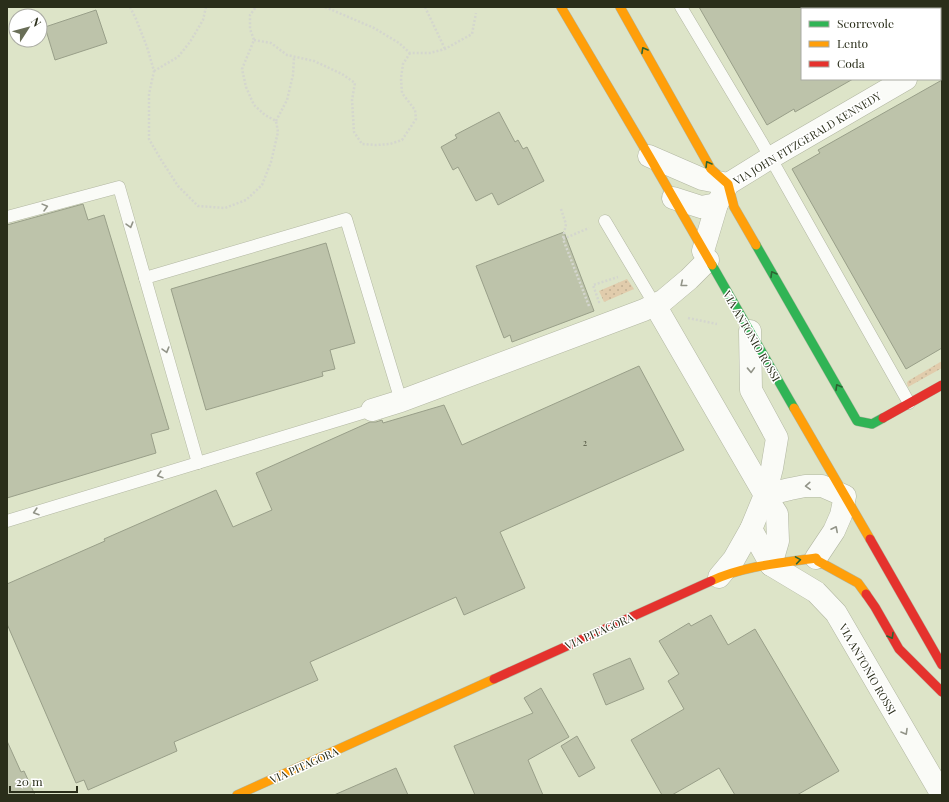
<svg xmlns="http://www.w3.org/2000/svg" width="949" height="802" viewBox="0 0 949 802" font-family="'Playfair Display',serif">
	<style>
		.grass { fill: url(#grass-dots) }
		.building { fill: #bdc3aa; stroke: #999f89 }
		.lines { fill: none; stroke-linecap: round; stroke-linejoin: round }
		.lane-casing { stroke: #b2b7a2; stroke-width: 13 }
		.street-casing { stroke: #b2b7a2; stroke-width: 23 }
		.fast-casing { stroke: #b2b7a2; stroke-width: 10 }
		.slow-casing { stroke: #b2b7a2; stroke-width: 10 }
		.jam-casing { stroke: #b2b7a2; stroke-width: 10 }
		.path { stroke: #d4d6ce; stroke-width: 2.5; stroke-dasharray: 2 2; stroke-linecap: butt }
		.lane { stroke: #fafbf7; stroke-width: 12 }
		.street { stroke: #fafbf7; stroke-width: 22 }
		.fast { stroke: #30b455; stroke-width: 9 }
		.slow { stroke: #ff9f0a; stroke-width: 9 }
		.jam { stroke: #e5322d; stroke-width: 9 }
		.oneway { stroke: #2c6432 }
		.oneway2 { stroke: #929488 }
		.labels { text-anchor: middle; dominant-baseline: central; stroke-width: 3; stroke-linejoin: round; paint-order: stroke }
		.number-label { font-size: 9px; fill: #4f533e }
		.street-label { font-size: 11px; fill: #2a2e1a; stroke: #fff }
	</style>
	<defs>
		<pattern id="grass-dots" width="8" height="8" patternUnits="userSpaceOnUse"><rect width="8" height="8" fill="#e1ccac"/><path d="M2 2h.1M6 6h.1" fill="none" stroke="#c1b093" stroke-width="1.8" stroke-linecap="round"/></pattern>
	</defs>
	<rect width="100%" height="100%" fill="#dde4c8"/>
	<!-- grass -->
	<g class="grass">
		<polygon points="627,279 634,289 604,302 599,291"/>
		<polygon points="942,361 942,368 908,387 907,383 908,381"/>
	</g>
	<!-- building -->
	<g class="building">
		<polygon points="699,7 802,7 802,79 853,79 795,112 794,109 767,125"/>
		<polygon points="96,10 107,43 55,60 45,27"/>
		<polygon points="942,80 942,348 906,369 792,169 820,153 818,150"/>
		<polygon points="499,112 515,142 518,140 523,149 527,147 544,181 498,205 492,193 476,201 458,167 453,170 441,147 457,138 455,135"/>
		<polygon points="83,204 88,220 104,215 169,429 151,434 156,453 7,498 7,225"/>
		<polygon points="564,232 594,311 512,342 510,335 504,338 476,266"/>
		<polygon points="326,243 355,343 330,350 335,369 322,372 323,376 206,410 171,289"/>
		<polygon points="639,366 684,450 500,532 525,588 464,615 456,597 310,662 318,680 174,742 177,751 88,790 84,780 76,783 7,624 7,584 105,541 104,539 216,490 233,527 272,510 256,473 370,422 376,422 382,420 383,423 444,405 462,445"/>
		<polygon points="711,615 728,645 755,629 839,771 797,795 735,795 719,768 672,795 662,795 631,740 684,709 668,681 679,674 659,641 689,623 691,626"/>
		<polygon points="630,658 644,689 606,705 593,674"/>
		<polygon points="541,688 569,737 528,760 543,795 475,795 454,746 533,713 524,698"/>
		<polygon points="577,736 595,768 579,777 561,746"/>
		<polygon points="7,741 21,772 24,771 35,795 7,795"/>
		<polygon points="396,768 408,795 334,795"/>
	</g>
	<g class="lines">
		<defs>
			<g id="lane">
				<polyline points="681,7 761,141 909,403"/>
				<polyline points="7,217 119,187 198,463"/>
				<polyline points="605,221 655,305"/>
				<polyline points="145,278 346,219 401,401"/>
				<polyline points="7,521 372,410"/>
			</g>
			<g id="street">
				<polyline points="927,7 928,9"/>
				<polyline points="940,29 942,33"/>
				<polyline points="940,59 942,58"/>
				<polyline points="649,156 702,179 728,184"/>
				<polyline points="673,198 701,207 717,204"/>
				<polyline points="703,251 717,204 728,184 770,158 906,79"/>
				<polyline points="655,305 765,495 777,514 778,541 771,565"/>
				<polyline points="372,410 401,401 644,310 664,300 689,279 708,260"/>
				<polyline points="765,495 790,489 805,486 822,486 845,496 841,515 834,531 816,558"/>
				<polyline points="751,529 771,565 816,592 836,613 942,795"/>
				<polyline points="719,577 734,559 751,529 765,495 772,468 777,438 751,390 750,331"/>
			</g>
			<g id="fast">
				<polyline points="756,245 857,421 872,424 883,418"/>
				<polyline points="712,265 794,408"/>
			</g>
			<g id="slow">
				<polyline points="561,7 649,156 712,265"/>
				<polyline points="620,7 711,169 728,184 734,207 756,245"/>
				<polyline points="794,408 870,539"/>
				<path d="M711,581C743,566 781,563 816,558L818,561L858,583L866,594"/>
				<polyline points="237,795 494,679"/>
			</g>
			<g id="jam">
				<polyline points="883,418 942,385"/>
				<polyline points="870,539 942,665"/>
				<polyline points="866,594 875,607 899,649 942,692"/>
				<polyline points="494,679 711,581"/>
			</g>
		</defs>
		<!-- lane casing -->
		<use href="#lane" class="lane-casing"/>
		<!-- street casing -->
		<use href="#street" class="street-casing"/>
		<!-- fast casing -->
		<use href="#fast" class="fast-casing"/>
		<!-- slow casing -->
		<use href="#slow" class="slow-casing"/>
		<!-- jam casing -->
		<use href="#jam" class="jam-casing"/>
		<!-- path -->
		<g class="path">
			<polyline points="130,7 136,19 147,47 154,71 149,94 149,139 160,158 178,186 198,206 225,208 246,200 262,185 271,162 278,132 276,121 265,115 254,105 246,87 242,69 254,40 250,29 250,15 256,7"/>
			<polyline points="325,7 374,28 399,43 410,53 430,53 445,49 472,34 476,13"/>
			<polyline points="425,7 445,49"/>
			<polyline points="254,40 271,43 287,55 314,61 342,74 355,83 352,100 354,132 362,144 376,145 390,144 402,140 416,119 415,110 402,93 401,78 403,64 410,53"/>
			<polyline points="154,71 178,57 190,42 203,20 206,7"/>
			<polyline points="276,121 287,100 293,75 294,57"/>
			<polyline points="561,209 566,224 563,238"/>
			<polyline points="598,302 599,302 593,285 618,277"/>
			<polyline points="589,306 563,239 589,228"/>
			<polyline points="688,318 717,324"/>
		</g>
		<!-- lane -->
		<use href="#lane" class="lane"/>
		<!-- street -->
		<use href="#street" class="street"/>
		<!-- fast -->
		<use href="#fast" class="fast"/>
		<!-- slow -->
		<use href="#slow" class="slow"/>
		<!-- jam -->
		<use href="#jam" class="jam"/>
	</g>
	<!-- one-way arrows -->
	<defs><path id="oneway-chevron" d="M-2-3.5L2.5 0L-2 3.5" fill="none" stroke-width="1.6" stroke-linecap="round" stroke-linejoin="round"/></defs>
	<g class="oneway">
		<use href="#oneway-chevron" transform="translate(644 50) rotate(-119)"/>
		<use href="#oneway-chevron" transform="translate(708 164) rotate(-121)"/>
		<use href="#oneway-chevron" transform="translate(773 274) rotate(-120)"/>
		<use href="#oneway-chevron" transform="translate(838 387) rotate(-120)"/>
		<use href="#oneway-chevron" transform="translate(798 560) rotate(-9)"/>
		<use href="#oneway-chevron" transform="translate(891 636) rotate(60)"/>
	</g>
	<g class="oneway2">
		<use href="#oneway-chevron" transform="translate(45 207) rotate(-15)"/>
		<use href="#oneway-chevron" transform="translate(130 225) rotate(74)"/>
		<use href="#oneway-chevron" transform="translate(683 284) rotate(141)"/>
		<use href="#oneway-chevron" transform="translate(166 350) rotate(74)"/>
		<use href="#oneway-chevron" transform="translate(751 370) rotate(88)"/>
		<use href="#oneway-chevron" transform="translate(160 475) rotate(163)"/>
		<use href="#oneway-chevron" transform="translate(808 486) rotate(176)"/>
		<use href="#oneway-chevron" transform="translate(36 512) rotate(163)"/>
		<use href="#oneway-chevron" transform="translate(835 529) rotate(-63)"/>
		<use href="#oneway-chevron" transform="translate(905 732) rotate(60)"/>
	</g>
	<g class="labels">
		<!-- number labels -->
		<g class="number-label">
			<text x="585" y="442">2</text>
		</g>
		<!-- street labels -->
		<g class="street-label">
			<text transform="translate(807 138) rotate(-31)">VIA JOHN FITZGERALD KENNEDY</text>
			<text transform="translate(752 336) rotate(60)">VIA ANTONIO ROSSI</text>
			<text transform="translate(599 631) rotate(-24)">VIA PITAGORA</text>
			<text transform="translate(868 669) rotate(60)">VIA ANTONIO ROSSI</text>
			<text transform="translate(304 765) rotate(-24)">VIA PITAGORA</text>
		</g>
	</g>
	<!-- border -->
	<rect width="949" height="802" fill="none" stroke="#2a2e1a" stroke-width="16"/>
	<!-- legend -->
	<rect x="801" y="8" width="140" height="72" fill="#ffffff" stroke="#aaaba3"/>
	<rect x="809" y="21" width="20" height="6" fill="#30b455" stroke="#aaaba3"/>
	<text x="837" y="28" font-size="12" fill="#2a2e1a">Scorrevole</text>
	<rect x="809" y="41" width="20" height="6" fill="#ff9f0a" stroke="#aaaba3"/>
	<text x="837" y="48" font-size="12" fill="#2a2e1a">Lento</text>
	<rect x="809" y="61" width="20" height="6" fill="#e5322d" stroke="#aaaba3"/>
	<text x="837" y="68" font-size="12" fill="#2a2e1a">Coda</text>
	<!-- north arrow -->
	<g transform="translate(28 28) rotate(54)"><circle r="19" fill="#ffffff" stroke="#aaaba3"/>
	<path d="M0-3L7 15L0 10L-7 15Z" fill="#696e57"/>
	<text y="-6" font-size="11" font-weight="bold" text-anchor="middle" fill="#2a2e1a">N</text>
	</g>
	<!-- scale -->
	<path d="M10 786v6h67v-6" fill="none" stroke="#2a2e1a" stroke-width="2"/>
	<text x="16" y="786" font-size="12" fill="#2a2e1a" stroke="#ffffff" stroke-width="3" paint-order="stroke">20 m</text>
</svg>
